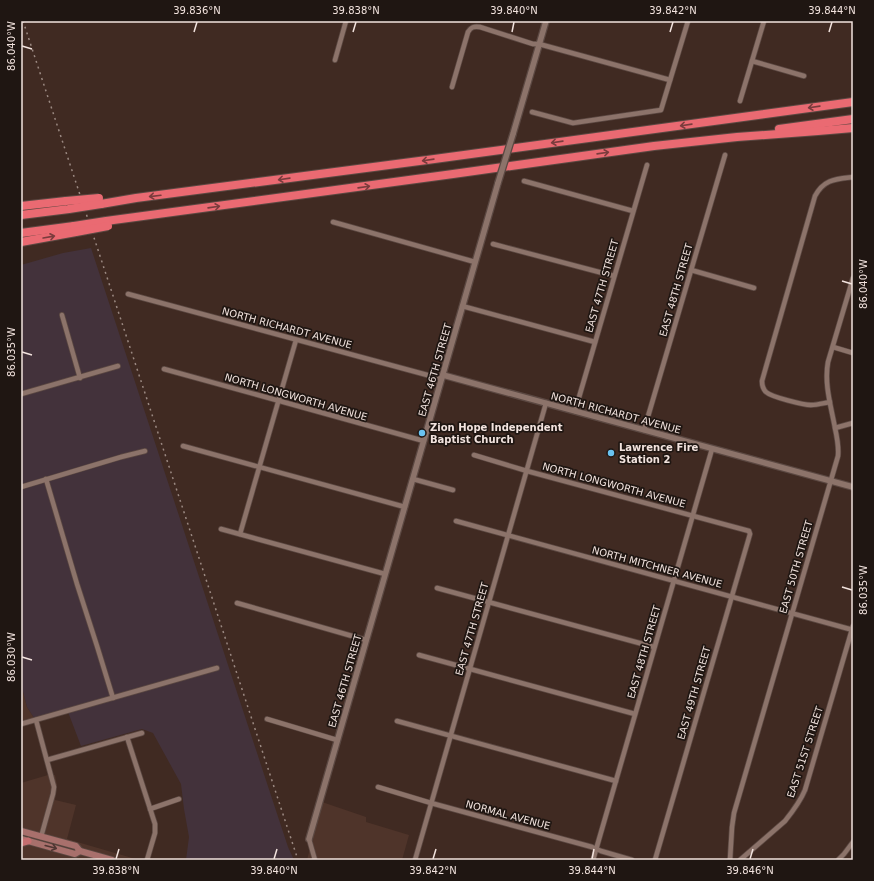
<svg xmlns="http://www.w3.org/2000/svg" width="874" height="881" viewBox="0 0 874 881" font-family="'DejaVu Sans',sans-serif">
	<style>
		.built { fill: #4f342a }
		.industrial { fill: #43323b }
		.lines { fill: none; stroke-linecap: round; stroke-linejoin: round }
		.minor-casing { stroke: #5b4842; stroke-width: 6 }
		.tertiary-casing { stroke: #5b4842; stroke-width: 8 }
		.secondary-casing { stroke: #5b4842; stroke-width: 8 }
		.primary-casing { stroke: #5b4842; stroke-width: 9 }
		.motorway-casing { stroke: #5b4842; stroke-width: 10 }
		.minor { stroke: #8c736a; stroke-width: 4.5 }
		.tertiary { stroke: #8c736a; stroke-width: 5.5 }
		.secondary { stroke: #a8706c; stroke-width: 6 }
		.primary { stroke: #c46e6f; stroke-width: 7 }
		.motorway { stroke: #ea6a72; stroke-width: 8 }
		.rail { stroke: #9b8982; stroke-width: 1.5; stroke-dasharray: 2 4; stroke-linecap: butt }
		.tertiary-bridge-casing { stroke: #5b4842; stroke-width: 8; stroke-linecap: butt }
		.motorway-bridge-casing { stroke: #5b4842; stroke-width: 10; stroke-linecap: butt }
		.tertiary-bridge { stroke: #8c736a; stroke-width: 5.5 }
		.motorway-bridge { stroke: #ea6a72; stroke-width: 8 }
		.oneway { stroke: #7a3c3d }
		.oneway2 { stroke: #4f3632 }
		.ticks { fill: none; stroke: #f2e3de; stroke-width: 1.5 }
		.poi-dot { fill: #6ac3f1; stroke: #1f1612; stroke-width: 1.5 }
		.labels { text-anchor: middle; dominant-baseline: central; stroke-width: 3.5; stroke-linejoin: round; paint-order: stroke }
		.street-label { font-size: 10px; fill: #f2e3de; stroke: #1f1612 }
		.poi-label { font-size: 10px; font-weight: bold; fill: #f2e3de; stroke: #1f1612; text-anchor: start }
		.neatline { fill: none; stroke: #f2e3de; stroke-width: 1.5 }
		.ticks-label { font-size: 10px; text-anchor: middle; fill: #f2e3de }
	</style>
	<rect width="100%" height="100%" fill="#402a22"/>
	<!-- built -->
	<g class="built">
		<polygon points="21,684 27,707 36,721 21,726"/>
		<polygon points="48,775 55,775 57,785 55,800 76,805 67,839 139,860 21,860 21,783"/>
		<polygon points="322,802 366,817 366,822 409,835 402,860 307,860"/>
	</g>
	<!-- industrial -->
	<polygon class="industrial" points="91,248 229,668 288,847 294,860 186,860 189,837 184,809 181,784 153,733 142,729 81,746 68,712 36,721 27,707 21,684 21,265 63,253"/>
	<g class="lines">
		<defs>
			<g id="minor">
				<polyline points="335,60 346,21"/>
				<polyline points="752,61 804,76"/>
				<path d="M452,87L468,32C471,27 474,26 480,27L533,44H539L670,80"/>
				<polyline points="740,101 764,21"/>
				<polyline points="532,112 573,123 661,110 688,21"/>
				<polyline points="524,181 633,211"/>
				<polyline points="333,222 475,262"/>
				<polyline points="493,244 614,276"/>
				<polyline points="691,270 754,288"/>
				<polyline points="128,294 442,379"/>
				<polyline points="462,306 595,342"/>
				<polyline points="62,315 80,378"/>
				<polyline points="833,347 853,353"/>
				<polyline points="164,369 424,441"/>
				<polyline points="21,394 118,366"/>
				<path d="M830,402C824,403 817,405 811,405C804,405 771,397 766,392C763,389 762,385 762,381L815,196C824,179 836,179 853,177"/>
				<polyline points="575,411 647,165"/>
				<polyline points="835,428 853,423"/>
				<polyline points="644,430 725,155"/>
				<polyline points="183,446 405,507"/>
				<polyline points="474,455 527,471 749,531 750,534 748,541 655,860"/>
				<polyline points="46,479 77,584 97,646 113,698"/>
				<polyline points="413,479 453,490"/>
				<polyline points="21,487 121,457 145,451"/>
				<polyline points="456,521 853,630"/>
				<polyline points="221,529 385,574"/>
				<polyline points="240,534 296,340"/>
				<polyline points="437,588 654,647"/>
				<polyline points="237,603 366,640"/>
				<polyline points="419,655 635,714"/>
				<polyline points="267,719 337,740"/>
				<polyline points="36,720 54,787 53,794 41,837"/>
				<polyline points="397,721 616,781"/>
				<polyline points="21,724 217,668"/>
				<polyline points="127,737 155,824 155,833 147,860"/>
				<polyline points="47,760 142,733"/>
				<polyline points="378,787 431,803 592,847 601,851 632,860"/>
				<polyline points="150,809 179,799"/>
				<polyline points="309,839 315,860"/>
				<polyline points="415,860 546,403"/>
				<polyline points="593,860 712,449"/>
				<path d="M730,860L732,827L734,813L838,456C839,446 837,437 835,428C831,406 824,384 828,362L853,278"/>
				<path d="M740,860L785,821C793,811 800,802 805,790L853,626"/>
				<polyline points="838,860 844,854 853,842"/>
			</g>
			<g id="tertiary">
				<polyline points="513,134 546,21"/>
				<polyline points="443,375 853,487"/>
				<polyline points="309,839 498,183"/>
			</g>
			<g id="secondary">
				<polyline points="21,831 76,846 80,851 112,860"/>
				<polyline points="21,839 75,854 80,851"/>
			</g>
			<polyline id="primary" points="21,843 28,841"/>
			<g id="motorway">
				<polyline points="779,129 853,119"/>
				<polyline points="101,204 136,198 427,160 853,102"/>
				<polyline points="21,206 66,201"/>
				<polyline points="21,215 69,209"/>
				<polyline points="106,221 453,174 654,146 737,137 818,131 853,128"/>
				<polyline points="21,233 74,226"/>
				<polyline points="21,242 76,232"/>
			</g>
		</defs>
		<!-- minor casing -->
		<use href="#minor" class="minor-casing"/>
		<!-- tertiary casing -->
		<use href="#tertiary" class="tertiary-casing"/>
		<!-- secondary casing -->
		<use href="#secondary" class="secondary-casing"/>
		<!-- primary casing -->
		<use href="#primary" class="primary-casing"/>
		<!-- motorway casing -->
		<use href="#motorway" class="motorway-casing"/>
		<!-- minor -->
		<use href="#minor" class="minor"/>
		<!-- tertiary -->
		<use href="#tertiary" class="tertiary"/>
		<!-- secondary -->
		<use href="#secondary" class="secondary"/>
		<!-- primary -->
		<use href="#primary" class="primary"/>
		<!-- motorway -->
		<use href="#motorway" class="motorway"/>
		<!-- rail -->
		<polyline class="rail" points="23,21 298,860"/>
		<defs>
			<polyline id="tertiary-bridge" points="498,183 513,134"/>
			<g id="motorway-bridge">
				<polyline points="66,201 99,198"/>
				<polyline points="69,209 101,204"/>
				<polyline points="74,226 106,221"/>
				<polyline points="76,232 108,226"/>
			</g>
		</defs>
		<!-- tertiary-bridge casing -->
		<use href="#tertiary-bridge" class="tertiary-bridge-casing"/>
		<!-- motorway-bridge casing -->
		<use href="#motorway-bridge" class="motorway-bridge-casing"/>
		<!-- tertiary-bridge -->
		<use href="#tertiary-bridge" class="tertiary-bridge"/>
		<!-- motorway-bridge -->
		<use href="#motorway-bridge" class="motorway-bridge"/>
	</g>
	<!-- one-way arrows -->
	<defs><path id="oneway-shaft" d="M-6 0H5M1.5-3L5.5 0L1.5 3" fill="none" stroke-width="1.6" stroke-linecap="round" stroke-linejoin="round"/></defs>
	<g class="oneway">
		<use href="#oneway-shaft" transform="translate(814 107) rotate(172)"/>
		<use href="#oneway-shaft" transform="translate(686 125) rotate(172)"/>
		<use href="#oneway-shaft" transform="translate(557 142) rotate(172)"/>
		<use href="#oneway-shaft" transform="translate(603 153) rotate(-8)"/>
		<use href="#oneway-shaft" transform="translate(428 160) rotate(172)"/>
		<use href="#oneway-shaft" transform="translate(284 179) rotate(172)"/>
		<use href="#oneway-shaft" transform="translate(364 187) rotate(-8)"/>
		<use href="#oneway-shaft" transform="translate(155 196) rotate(173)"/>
		<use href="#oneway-shaft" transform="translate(214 207) rotate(-8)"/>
		<use href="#oneway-shaft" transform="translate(49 237) rotate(-10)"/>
	</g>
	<use class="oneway2" href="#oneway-shaft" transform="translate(51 847) rotate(15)"/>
	<!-- ticks -->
	<path class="ticks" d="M194,32L197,22M353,32L356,22M512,32L514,22M670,32L673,22M829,32L832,22M22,46L32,49M842,281L852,284M22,352L32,355M842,587L852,590M22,657L32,660M116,859L119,849M274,859L277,849M433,859L436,849M592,859L594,849M750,859L753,849"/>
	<!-- markers -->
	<g class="poi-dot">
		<circle cx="422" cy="433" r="4"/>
		<circle cx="611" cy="453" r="4"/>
	</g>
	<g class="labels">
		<!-- street labels -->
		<g class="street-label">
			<text transform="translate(602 286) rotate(-74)">EAST 47TH STREET</text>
			<text transform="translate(676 290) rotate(-74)">EAST 48TH STREET</text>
			<text transform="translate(287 328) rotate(15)">NORTH RICHARDT AVENUE</text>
			<text transform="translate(435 370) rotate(-74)">EAST 46TH STREET</text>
			<text transform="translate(296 397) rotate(16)">NORTH LONGWORTH AVENUE</text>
			<text transform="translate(616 413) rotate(15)">NORTH RICHARDT AVENUE</text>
			<text transform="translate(614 485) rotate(15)">NORTH LONGWORTH AVENUE</text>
			<text transform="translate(657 567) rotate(15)">NORTH MITCHNER AVENUE</text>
			<text transform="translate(796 567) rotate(-74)">EAST 50TH STREET</text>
			<text transform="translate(472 629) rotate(-74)">EAST 47TH STREET</text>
			<text transform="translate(644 652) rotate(-74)">EAST 48TH STREET</text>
			<text transform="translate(345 681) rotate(-74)">EAST 46TH STREET</text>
			<text transform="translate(694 693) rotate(-74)">EAST 49TH STREET</text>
			<text transform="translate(805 752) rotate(-72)">EAST 51ST STREET</text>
			<text transform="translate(508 815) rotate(15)">NORMAL AVENUE</text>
		</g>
		<!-- poi labels -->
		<g class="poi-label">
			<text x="430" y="427">Zion Hope Independent<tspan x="430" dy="12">Baptist Church</tspan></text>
			<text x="619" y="447">Lawrence Fire<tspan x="619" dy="12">Station 2</tspan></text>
		</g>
	</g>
	<!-- border -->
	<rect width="874" height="881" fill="none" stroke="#1f1612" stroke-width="44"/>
	<rect x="22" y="22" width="830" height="837" class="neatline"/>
	<g class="ticks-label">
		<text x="197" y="14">39.836°N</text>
		<text x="356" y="14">39.838°N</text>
		<text x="514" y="14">39.840°N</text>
		<text x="673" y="14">39.842°N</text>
		<text x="832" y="14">39.844°N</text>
		<text transform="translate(11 46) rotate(-90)" y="4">86.040°W</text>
		<text transform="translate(863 284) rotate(-90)" y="4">86.040°W</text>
		<text transform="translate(11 352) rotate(-90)" y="4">86.035°W</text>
		<text transform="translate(863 590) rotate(-90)" y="4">86.035°W</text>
		<text transform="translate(11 657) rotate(-90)" y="4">86.030°W</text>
		<text x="116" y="874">39.838°N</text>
		<text x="274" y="874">39.840°N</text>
		<text x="433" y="874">39.842°N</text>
		<text x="592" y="874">39.844°N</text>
		<text x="750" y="874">39.846°N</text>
	</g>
</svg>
